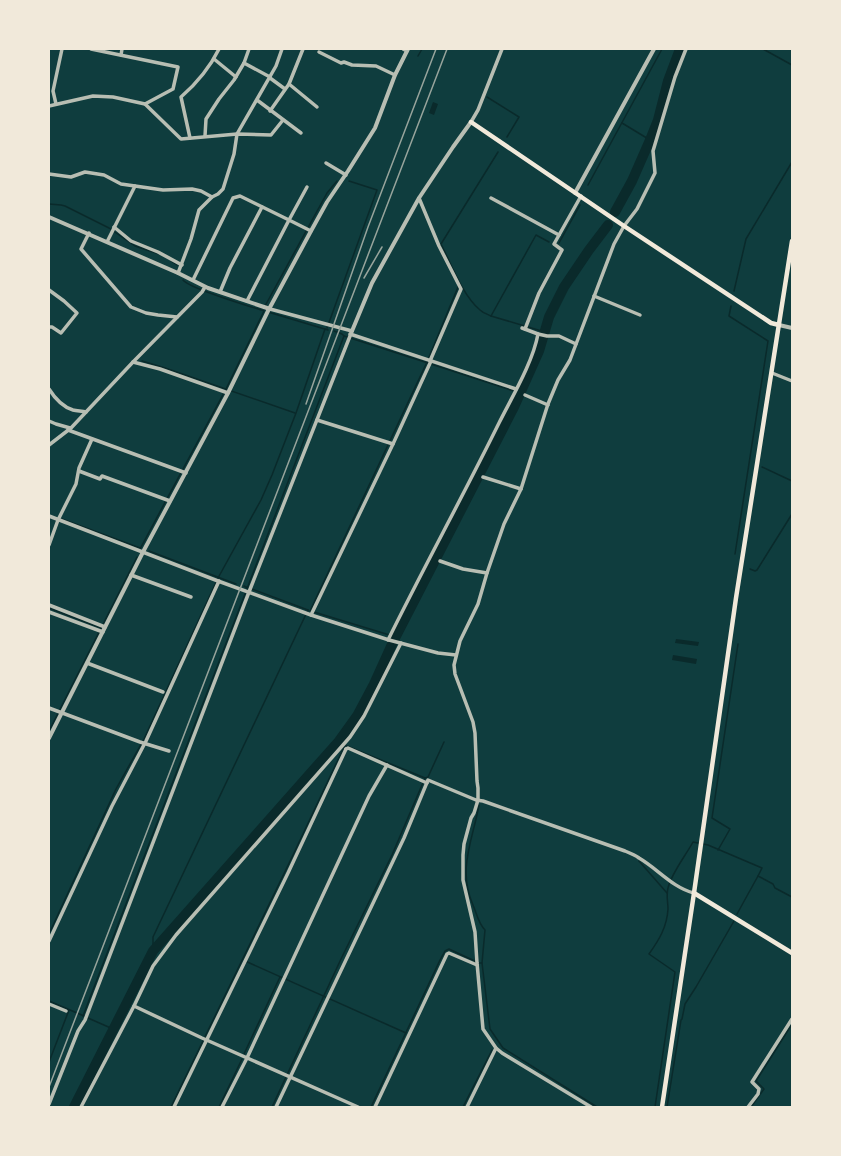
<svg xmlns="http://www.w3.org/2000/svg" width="841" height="1156" viewBox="0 0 841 1156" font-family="'Times New Roman',serif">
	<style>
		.water { fill: #0a2a2b }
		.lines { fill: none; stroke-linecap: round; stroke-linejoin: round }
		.stream { stroke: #0a2a2b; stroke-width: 1.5 }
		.river { stroke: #0a2a2b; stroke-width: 10 }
		.minor { stroke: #b8beb3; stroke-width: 3.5 }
		.tertiary { stroke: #b8beb3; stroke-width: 4 }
		.secondary { stroke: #f1e9da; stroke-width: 4.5 }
		.rail { stroke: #97a49c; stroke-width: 1.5 }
	</style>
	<rect width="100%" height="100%" fill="#0f3d3e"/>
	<!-- water -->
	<g class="water">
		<polygon points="433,102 438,104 434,115 429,113"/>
		<polygon points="676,639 699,642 698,646 675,643"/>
		<polygon points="673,655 697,659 696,664 672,660"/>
	</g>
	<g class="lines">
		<!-- stream -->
		<g class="stream">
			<polyline points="763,49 792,65"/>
			<polyline points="418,56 422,49"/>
			<polyline points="487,97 519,117 507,137"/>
			<polyline points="622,123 650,140"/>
			<path d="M498,152L441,244C451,264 463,296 480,310C483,313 487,314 491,316L545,332"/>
			<polyline points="588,185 662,49"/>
			<polyline points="49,204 61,205 65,206 109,228 135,246 159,254"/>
			<polyline points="559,243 580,205"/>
			<polyline points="171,261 177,265"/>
			<polyline points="734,291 746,239 792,162"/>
			<polyline points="265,306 327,193 337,181"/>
			<polyline points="731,306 729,316 768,341 735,554"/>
			<polyline points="268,312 328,330"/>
			<polyline points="491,316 536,235 549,242"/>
			<polyline points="327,328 377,190 349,181"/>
			<polyline points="344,336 428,363"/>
			<polyline points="142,361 165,368 295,413"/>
			<polyline points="431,364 520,393"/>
			<polyline points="762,467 792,481"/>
			<polyline points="62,519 140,548"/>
			<polyline points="49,538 49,537"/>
			<path d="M140,549L226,389L264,311C249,306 190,289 183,280"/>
			<polyline points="149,551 236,584"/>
			<polyline points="750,569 755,571 757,570 792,514"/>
			<polyline points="244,586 248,588"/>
			<polyline points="252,589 308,610"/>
			<polyline points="49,608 101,628"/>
			<polyline points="310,611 427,362 458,287"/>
			<polyline points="314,612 396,637"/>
			<polyline points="49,731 137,557"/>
			<polyline points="339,741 342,744 425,778 428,777 444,742"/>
			<path d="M479,805C473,839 457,870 473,905C477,914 478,923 485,930L482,963L490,1029L503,1048L597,1107"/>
			<polyline points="718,850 730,829 712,818 738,644"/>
			<polyline points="639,861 667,893"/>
			<polyline points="737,914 758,876"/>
			<polyline points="49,934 116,789 144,739 218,578 261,500 272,475 296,413 325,329"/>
			<polyline points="153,951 153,937 308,610"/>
			<polyline points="245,961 406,1033"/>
			<polyline points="49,1001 84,1016"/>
			<polyline points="83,1016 344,336 342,334 334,331"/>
			<polyline points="88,1018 113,1029"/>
			<polyline points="244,1054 280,977"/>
			<polyline points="49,1062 69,1010"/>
			<polyline points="171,1107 293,855 345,745"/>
			<polyline points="219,1107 242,1059"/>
			<polyline points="272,1107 341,959 392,855 425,778"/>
			<polyline points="371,1107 440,960 445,951 449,949 479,963 482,963"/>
			<polyline points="463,1107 492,1050"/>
			<path d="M655,1107L675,972L649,954C659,940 667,927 668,909C668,902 666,895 668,888C671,874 686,855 693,842L708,845L762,868L758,876L773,884L775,888L792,897"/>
			<polyline points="667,1107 681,1020 682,1019 685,1004 696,987 734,921"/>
			<polyline points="751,1107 764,1089 756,1081 792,1024"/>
		</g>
		<!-- river -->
		<g class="river">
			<polyline points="615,212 632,181 650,140 658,120 668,81 680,49"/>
			<polyline points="74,1107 153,951 339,741 357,716 374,684 393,642 514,407 539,351 549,317 564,287 589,250 608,225"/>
		</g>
		<!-- minor -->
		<g class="minor">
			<polyline points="91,49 178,67 173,89 145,104"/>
			<polyline points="403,49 407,51"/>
			<polyline points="319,52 341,63 344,62 352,65 376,66 395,75"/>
			<polyline points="121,55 122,49"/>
			<polyline points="214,59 236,77"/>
			<polyline points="244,63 270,77"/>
			<polyline points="270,78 285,89"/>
			<polyline points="289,84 317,107"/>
			<polyline points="257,100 301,133"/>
			<polyline points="56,104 53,91 62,49"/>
			<polyline points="49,106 93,96 113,97 145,104 181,139 237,134 271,135 283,120"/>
			<polyline points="270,111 289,84 303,49"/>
			<polyline points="471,122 478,110 502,49"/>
			<polyline points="205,136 206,119 219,99 234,80 244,63 249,49"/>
			<path d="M190,138L181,97C196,84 210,67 219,49"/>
			<polyline points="326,163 346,175"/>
			<polyline points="49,174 71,177 85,172 104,175 121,184 163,190 192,189 201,191 212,197"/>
			<polyline points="307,187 289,220 311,231"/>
			<polyline points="419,198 439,246 461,289 430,361"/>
			<polyline points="491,198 559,235"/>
			<polyline points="114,227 131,241 158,252 182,265"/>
			<polyline points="89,233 81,249 131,307 146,313 158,315 177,317"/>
			<polyline points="107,242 135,186"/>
			<polyline points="178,273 191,239 199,210 212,197 218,194 223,189 234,154 237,134 276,66 282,49"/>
			<polyline points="193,280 233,198 240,196 289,220 247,301"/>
			<polyline points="49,290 64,301 77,313 61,333 52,327 49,327"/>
			<polyline points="220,292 230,268 262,207"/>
			<polyline points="594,296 640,315"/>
			<polyline points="522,328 538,334 547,336 559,336 576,344"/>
			<polyline points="525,329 539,293 562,250 554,244 581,196"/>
			<polyline points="350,334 516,389"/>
			<polyline points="133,362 160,369 228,393"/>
			<polyline points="772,373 792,381"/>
			<path d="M49,389C54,397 63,407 73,410C77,411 82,411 86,412"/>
			<polyline points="525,395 548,405"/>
			<polyline points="317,420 393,444"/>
			<polyline points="49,421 56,424 70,428"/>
			<polyline points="68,430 186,473"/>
			<polyline points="49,445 71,428 133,362 202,292 205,287"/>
			<polyline points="79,471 100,479 102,476 170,501"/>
			<polyline points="483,477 521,489"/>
			<polyline points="49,516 218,581 311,615 389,640 438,653 456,655"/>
			<polyline points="49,545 58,520 76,484 79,468 92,439"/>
			<polyline points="440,561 463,569 487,573"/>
			<polyline points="131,575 191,597"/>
			<polyline points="49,605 105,627"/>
			<polyline points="49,612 103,632"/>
			<polyline points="311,615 393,444 431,361"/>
			<path d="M388,640C424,567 463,496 499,423C512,397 533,362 538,334"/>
			<polyline points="87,663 163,692"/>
			<polyline points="49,708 140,742 169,751"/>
			<polyline points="346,749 348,748 427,783"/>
			<polyline points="49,941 112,806 146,741 219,581"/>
			<polyline points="49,1004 66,1011"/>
			<polyline points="134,1006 202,1038 358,1107"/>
			<polyline points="49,1104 78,1031 85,1020 249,592 352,331 270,309"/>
			<polyline points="81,1107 134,1006 153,966 176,935 350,737 364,716 401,643"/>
			<polyline points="174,1107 288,873 346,749"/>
			<polyline points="222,1107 247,1058 369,796 387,765"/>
			<path d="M276,1107L404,838L428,780L476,800L483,801L625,851C630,853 635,855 639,858C658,869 673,888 694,893"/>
			<polyline points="375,1107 447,954 449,953 477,965"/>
			<polyline points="467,1107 496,1048"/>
			<polyline points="591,1107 502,1053 496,1048 483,1029 477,963 475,932 463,880 463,855 464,844 471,818 474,813 478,800 478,788 477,781 475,733 473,722 455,674 454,665 460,641 478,604 487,573 504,524 521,489 548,404 558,380 570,360 614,244 624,226 637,209 655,173 653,151 675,77 686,49"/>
			<polyline points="748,1107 758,1094 759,1089 752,1082 792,1019"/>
		</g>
		<!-- tertiary -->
		<g class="tertiary">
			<polyline points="575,193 654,49"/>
			<polyline points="49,217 178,273 208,288 270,309"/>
			<polyline points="779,325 792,328"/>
			<polyline points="352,331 372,283 419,198 453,147 471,122"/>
			<polyline points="49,738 143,552 228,393 268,311 311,231 327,202 348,171 375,128 395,75 408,49"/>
		</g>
		<!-- secondary -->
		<g class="secondary">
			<polyline points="471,122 624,226 771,323 779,325"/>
			<polyline points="694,893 792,953"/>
			<polyline points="662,1107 694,893 736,598 792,241"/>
		</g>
		<!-- rail -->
		<g class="rail">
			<polyline points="364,278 382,247"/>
			<polyline points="306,404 368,227 436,49"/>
			<polyline points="49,1087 447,49"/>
		</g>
	</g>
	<!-- border -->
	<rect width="841" height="1156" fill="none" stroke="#f1e9da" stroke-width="100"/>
</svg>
